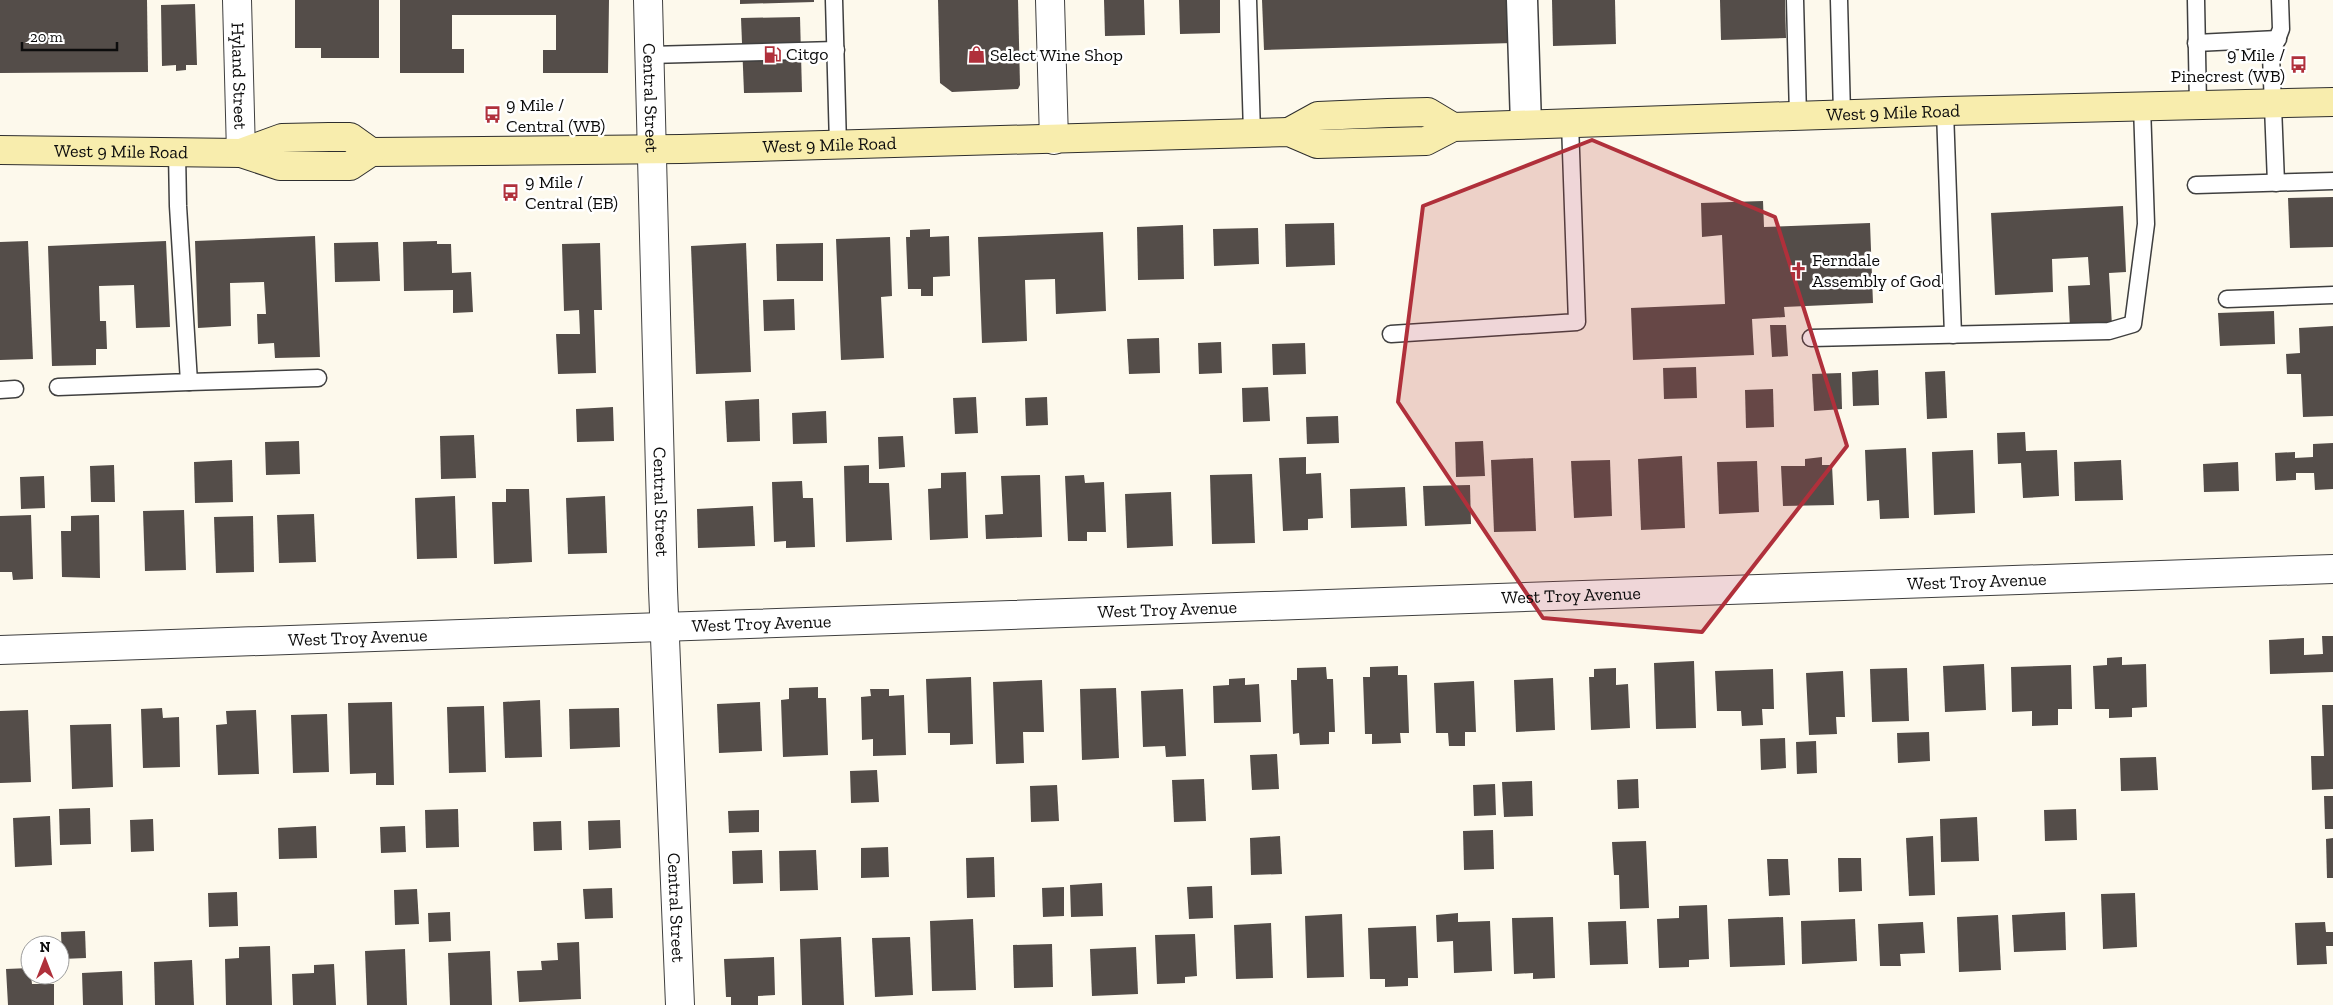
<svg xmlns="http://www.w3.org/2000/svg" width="2333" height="1005" viewBox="0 0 2333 1005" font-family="'Zilla Slab',serif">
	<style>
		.building { fill: #544d49 }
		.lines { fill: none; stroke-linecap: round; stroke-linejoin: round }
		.lane-casing { stroke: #3f3f3f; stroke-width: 19 }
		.street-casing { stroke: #3f3f3f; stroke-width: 30 }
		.secondary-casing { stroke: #2e2e2e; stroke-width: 30 }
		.lane { stroke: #fff; stroke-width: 16 }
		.street { stroke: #fff; stroke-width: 28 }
		.secondary { stroke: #f8edad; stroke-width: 28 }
		.marked { fill: #b0303b; fill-opacity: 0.2; stroke: #b0303b; stroke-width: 4; stroke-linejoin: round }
		.labels { text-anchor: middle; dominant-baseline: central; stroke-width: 5; stroke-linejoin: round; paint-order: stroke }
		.poi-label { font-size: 18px; fill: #0c0c0c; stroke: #fff; text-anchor: start }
		.street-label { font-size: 18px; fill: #0c0c0c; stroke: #fff }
	</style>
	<rect width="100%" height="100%" fill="#fdf9ec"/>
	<!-- building -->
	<g class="building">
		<polygon points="0,0 147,0 148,72 0,73"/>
		<polygon points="295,0 379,0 379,58 321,58 321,48 295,48"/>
		<polygon points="400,0 609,0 608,73 543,73 543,50 556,50 556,15 452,15 452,49 464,49 464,73 400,73"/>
		<polygon points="740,0 814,0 814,2 740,4"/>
		<polygon points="938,0 1018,0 1020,85 1018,89 952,92 940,83"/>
		<polygon points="1104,0 1144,0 1145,35 1105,36"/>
		<polygon points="1179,0 1220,0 1220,33 1180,34"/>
		<polygon points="1262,0 1512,0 1513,43 1264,50"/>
		<polygon points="1552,0 1615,0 1616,44 1553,46"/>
		<polygon points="1720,0 1785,0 1786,38 1721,40"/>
		<polygon points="195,4 197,65 186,65 186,70 176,71 176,65 162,66 161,5"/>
		<polygon points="800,17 802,92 744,93 741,18"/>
		<polygon points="2333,197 2333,247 2290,248 2288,198"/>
		<polygon points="1763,201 1764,227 1870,223 1873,303 1784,307 1785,317 1752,319 1754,355 1633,360 1631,308 1725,304 1722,235 1702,237 1701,203"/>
		<polygon points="2123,206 2126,272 2109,273 2112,326 2070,328 2068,286 2090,285 2088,257 2052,259 2053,292 1995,295 1991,213"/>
		<polygon points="1334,223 1335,265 1286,267 1285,224"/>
		<polygon points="1183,225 1184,279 1138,280 1137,227"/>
		<polygon points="1258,228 1259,264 1214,266 1213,229"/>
		<polygon points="930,229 930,237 949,236 950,276 933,277 933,296 921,296 921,289 908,289 906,237 910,237 910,230"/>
		<polygon points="1103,232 1106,311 1056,314 1055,279 1025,280 1027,341 982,343 978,237"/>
		<polygon points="315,236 320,357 275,358 274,343 258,344 257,314 266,314 264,282 230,283 231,326 198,328 195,241"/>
		<polygon points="890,237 892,296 881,297 884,358 841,360 836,239"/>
		<polygon points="28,241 33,359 0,360 0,242"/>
		<polygon points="166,241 170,327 136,328 134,285 99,286 100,321 106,321 107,349 96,349 96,365 52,366 48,246"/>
		<polygon points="437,241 437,244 451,244 452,273 471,272 473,312 453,313 453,290 404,291 403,242"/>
		<polygon points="378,242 380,281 335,282 334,243"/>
		<polygon points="600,243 602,310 594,310 596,373 558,374 556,334 580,334 579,310 564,311 562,244"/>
		<polygon points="746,243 751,372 696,374 691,246"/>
		<polygon points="823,243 823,281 777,281 776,244"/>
		<polygon points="794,299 795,330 764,331 763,300"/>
		<polygon points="2274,311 2275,344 2220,346 2218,313"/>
		<polygon points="1770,325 1786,325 1788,356 1772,357"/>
		<polygon points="2333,326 2333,416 2303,417 2301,374 2287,374 2286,354 2300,353 2299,328"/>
		<polygon points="1159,338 1160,373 1129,374 1127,339"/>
		<polygon points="1221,342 1222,373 1199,374 1198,343"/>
		<polygon points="1305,343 1306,374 1273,375 1272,344"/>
		<polygon points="1696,367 1697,398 1664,399 1663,368"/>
		<polygon points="1878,370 1879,405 1853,406 1852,372"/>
		<polygon points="1945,371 1947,418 1927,419 1925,372"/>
		<polygon points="1841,373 1842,409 1814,411 1812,374"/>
		<polygon points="1268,387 1270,421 1243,422 1242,388"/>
		<polygon points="1773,389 1774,427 1746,428 1745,390"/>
		<polygon points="976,397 978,433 955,434 953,398"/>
		<polygon points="1047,397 1048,425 1026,426 1025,398"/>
		<polygon points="759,399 760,441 727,442 725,401"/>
		<polygon points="613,407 614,441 577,442 576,409"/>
		<polygon points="826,411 827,443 793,444 792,413"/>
		<polygon points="1338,416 1339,443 1307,444 1306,417"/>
		<polygon points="2025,432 2026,451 2057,450 2059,496 2023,498 2021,463 1998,464 1997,433"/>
		<polygon points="474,435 476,478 441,479 440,436"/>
		<polygon points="903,436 905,467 879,469 878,437"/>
		<polygon points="299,441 300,474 266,475 265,442"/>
		<polygon points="1483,441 1485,476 1456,477 1455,442"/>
		<polygon points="2333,443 2333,489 2315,490 2314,473 2296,473 2296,480 2276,481 2275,453 2295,452 2295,458 2313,457 2313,444"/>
		<polygon points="1906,448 1909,518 1880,519 1879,500 1867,501 1865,450"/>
		<polygon points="1973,450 1975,513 1934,515 1932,452"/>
		<polygon points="1682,456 1685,528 1641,530 1638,459"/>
		<polygon points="1306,457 1306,474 1321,473 1323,518 1308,519 1308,530 1283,531 1279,458"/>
		<polygon points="1822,457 1822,465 1832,465 1834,505 1783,506 1781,466 1805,466 1805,459"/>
		<polygon points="1533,458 1536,531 1494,532 1491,460"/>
		<polygon points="232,460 233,502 195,503 194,462"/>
		<polygon points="1610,460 1612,516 1574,518 1571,461"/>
		<polygon points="2121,460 2123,500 2075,501 2074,462"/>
		<polygon points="1757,461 1759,512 1719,514 1717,462"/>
		<polygon points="2238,462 2239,491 2204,492 2203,464"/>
		<polygon points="114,465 115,502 91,502 90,466"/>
		<polygon points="869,465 869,483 889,483 892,540 846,542 844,466"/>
		<polygon points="966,472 968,538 930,540 928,489 941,488 941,473"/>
		<polygon points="1252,474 1255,543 1212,544 1210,475"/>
		<polygon points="1040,475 1042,537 986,539 985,515 1003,514 1001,476"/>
		<polygon points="1084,475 1085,483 1104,482 1106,532 1087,532 1087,541 1068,541 1065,476"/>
		<polygon points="44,476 45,508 21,509 20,477"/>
		<polygon points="802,481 803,498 813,498 815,547 786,548 786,541 774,542 772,482"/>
		<polygon points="1470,485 1471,524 1425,526 1423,486"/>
		<polygon points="1405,487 1407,526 1351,528 1350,489"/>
		<polygon points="506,489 529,489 532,562 494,564 492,502 506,502"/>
		<polygon points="1171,492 1173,546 1127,548 1125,494"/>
		<polygon points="455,496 457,558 417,559 415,498"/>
		<polygon points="605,496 607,553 568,554 566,498"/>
		<polygon points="753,506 755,546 698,548 697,509"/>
		<polygon points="184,510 186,570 145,571 143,511"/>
		<polygon points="314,514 316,562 279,563 277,515"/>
		<polygon points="31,515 33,579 13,580 12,572 0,572 0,516"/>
		<polygon points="99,515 100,578 62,577 61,531 71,531 71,516"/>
		<polygon points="253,516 254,572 216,573 214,517"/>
		<polygon points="2322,636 2333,636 2333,672 2270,674 2269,640 2304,638 2304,655 2323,654"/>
		<polygon points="2122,657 2122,665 2146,664 2147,707 2132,708 2132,717 2109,718 2109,709 2095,709 2093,666 2107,665 2107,658"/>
		<polygon points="1694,661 1696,728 1656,729 1654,663"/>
		<polygon points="1984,664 1986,710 1945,712 1943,666"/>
		<polygon points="2071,665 2072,709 2058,709 2058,725 2032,726 2032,711 2012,712 2011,667"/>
		<polygon points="1398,666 1398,675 1407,675 1409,733 1400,733 1401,743 1372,744 1372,734 1365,734 1363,677 1370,677 1370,667"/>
		<polygon points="1326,667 1327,679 1333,679 1335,732 1329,732 1329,744 1300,745 1299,733 1293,734 1291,680 1297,680 1297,668"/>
		<polygon points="1616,668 1616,685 1628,684 1630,728 1591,730 1589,677 1594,677 1594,669"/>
		<polygon points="1907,668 1909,721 1872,722 1870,669"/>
		<polygon points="1773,669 1774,709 1762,709 1763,725 1742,726 1741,711 1717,711 1715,671"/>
		<polygon points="1843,671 1845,717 1836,717 1837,734 1809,735 1806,673"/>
		<polygon points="971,677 973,744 950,745 950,733 928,733 926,679"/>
		<polygon points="1245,678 1245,685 1259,684 1261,722 1214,723 1213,686 1229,685 1229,679"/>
		<polygon points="1553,678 1555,730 1516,732 1514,680"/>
		<polygon points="1042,680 1044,732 1023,732 1024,763 996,764 993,682"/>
		<polygon points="1474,681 1476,732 1465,732 1465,746 1449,746 1448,733 1436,733 1434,683"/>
		<polygon points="818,687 818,698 826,698 828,755 783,757 781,700 789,699 789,688"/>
		<polygon points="1116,688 1119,758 1082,760 1080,689"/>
		<polygon points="870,689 889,689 889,696 904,695 906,755 873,756 873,739 862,740 861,697 871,696"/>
		<polygon points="1183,689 1186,756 1166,757 1165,746 1143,747 1141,691"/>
		<polygon points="540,700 542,757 505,758 503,702"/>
		<polygon points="392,702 394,785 376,785 376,773 350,774 348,703"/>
		<polygon points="760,702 762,751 719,753 717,704"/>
		<polygon points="2322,705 2333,705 2333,789 2312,790 2311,756 2324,756"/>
		<polygon points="484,706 486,772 449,773 447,707"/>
		<polygon points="162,708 163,718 179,717 180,767 143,768 141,709"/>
		<polygon points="619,708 620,747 570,749 569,709"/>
		<polygon points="28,710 31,782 0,783 0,711"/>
		<polygon points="256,710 259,774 218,775 216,725 227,724 226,711"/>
		<polygon points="327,714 329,772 293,773 291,715"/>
		<polygon points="111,724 113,787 72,789 70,725"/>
		<polygon points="1929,732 1930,761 1898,763 1897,733"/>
		<polygon points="1785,738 1786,768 1761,770 1760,739"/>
		<polygon points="1816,741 1817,773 1797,774 1796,742"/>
		<polygon points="1277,754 1279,789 1252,790 1250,755"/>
		<polygon points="2156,757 2158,790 2121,791 2120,758"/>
		<polygon points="877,770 879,802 851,803 850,771"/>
		<polygon points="1204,779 1206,821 1174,822 1172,780"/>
		<polygon points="1638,779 1639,808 1618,809 1617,780"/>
		<polygon points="1532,781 1533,816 1504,817 1502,782"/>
		<polygon points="1495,784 1496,815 1474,816 1473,785"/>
		<polygon points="1057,785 1059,821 1031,822 1030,786"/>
		<polygon points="2324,796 2333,796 2333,829 2325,829"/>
		<polygon points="90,808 91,844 60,845 59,809"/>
		<polygon points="458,809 459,847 426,848 425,810"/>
		<polygon points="2076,809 2077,840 2045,841 2044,810"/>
		<polygon points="759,810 759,832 729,833 728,811"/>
		<polygon points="50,816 52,865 15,867 13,818"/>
		<polygon points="1977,817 1979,861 1941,862 1940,819"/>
		<polygon points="153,819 154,851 131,852 130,820"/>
		<polygon points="620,820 621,848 589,850 588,821"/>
		<polygon points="561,821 562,850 534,851 533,822"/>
		<polygon points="316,826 317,858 279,859 278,828"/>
		<polygon points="405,826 406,852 381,853 380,827"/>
		<polygon points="1493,830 1494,869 1464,870 1463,831"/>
		<polygon points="1280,836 1282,874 1251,875 1250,838"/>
		<polygon points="1933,836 1935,895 1909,896 1906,838"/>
		<polygon points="2333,838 2333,878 2327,878 2326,839"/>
		<polygon points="1646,841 1649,908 1620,909 1619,875 1614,875 1612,842"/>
		<polygon points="888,847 889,877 861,878 861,848"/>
		<polygon points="762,850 763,883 733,884 732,851"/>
		<polygon points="816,850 818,890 780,891 779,851"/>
		<polygon points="994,857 995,897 967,898 966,858"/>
		<polygon points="1838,858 1861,858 1862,891 1839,892"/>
		<polygon points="1767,859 1788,859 1790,895 1769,896"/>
		<polygon points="1102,883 1103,916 1071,917 1070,885"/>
		<polygon points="1212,886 1213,918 1189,919 1187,887"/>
		<polygon points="1064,887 1064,916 1043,917 1042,888"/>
		<polygon points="612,888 613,918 585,919 583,889"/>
		<polygon points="417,889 419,924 395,925 394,890"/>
		<polygon points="237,892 238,926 209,927 208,893"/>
		<polygon points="2135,893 2137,947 2103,949 2101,894"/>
		<polygon points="1707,905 1709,959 1689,960 1689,967 1659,968 1657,919 1679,918 1679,906"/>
		<polygon points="450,912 451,941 429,942 428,913"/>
		<polygon points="2065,912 2066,950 2014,952 2012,915"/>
		<polygon points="1458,913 1458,922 1490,921 1492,971 1454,973 1453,941 1437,942 1436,915"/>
		<polygon points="1342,914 1344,977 1307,978 1305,916"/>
		<polygon points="1998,915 2001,970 1959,972 1957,917"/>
		<polygon points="1553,917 1555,978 1533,979 1533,973 1514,974 1512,918"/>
		<polygon points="1783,917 1785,965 1730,967 1728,919"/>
		<polygon points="973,919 976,990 932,991 930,921"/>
		<polygon points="1855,919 1857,961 1802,964 1801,921"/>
		<polygon points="1626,921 1628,964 1590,965 1588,922"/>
		<polygon points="1923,922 1925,953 1900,954 1901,966 1880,966 1878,924"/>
		<polygon points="2325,922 2326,932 2333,932 2333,946 2326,946 2327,964 2297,965 2295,923"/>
		<polygon points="1271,923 1273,978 1236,979 1234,925"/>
		<polygon points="1416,926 1418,978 1408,978 1408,986 1385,987 1385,979 1370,979 1368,928"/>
		<polygon points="85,931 86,958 62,959 61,932"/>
		<polygon points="1195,934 1197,976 1185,977 1185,983 1157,984 1155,935"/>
		<polygon points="841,937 844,1005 802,1005 800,939"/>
		<polygon points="910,937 913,995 875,997 872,938"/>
		<polygon points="579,942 581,999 519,1002 517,971 542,970 541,961 558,960 557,943"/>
		<polygon points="1052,944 1053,987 1014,988 1013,945"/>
		<polygon points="270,946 272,1005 226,1005 225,959 239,958 239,947"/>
		<polygon points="1136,947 1138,994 1092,996 1090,949"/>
		<polygon points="405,949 407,1005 367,1005 365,951"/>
		<polygon points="490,951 492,1005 450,1005 448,953"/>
		<polygon points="774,957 775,995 758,996 758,1005 731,1005 731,997 726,997 724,959"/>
		<polygon points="192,960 194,1005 155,1005 154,962"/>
		<polygon points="334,964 336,1005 293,1005 292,974 314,973 314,965"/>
		<polygon points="30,968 32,984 54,984 54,1005 8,1005 6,969"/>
		<polygon points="122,971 123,1005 83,1005 82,973"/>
	</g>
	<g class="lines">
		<defs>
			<g id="lane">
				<polyline points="834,0 838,145"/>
				<polyline points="1248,0 1252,133"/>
				<polyline points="1515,0 1519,125"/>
				<polyline points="1529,0 1533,125"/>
				<polyline points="1795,0 1798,116"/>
				<polyline points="1839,0 1842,114"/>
				<polyline points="2196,0 2198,105"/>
				<polyline points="2196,43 2278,39"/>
				<polyline points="649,55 836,50"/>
				<polyline points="1945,111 1953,335"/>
				<polyline points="2276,183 2271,55 2281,29 2280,0"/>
				<polyline points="2196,185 2333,181"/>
				<polyline points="2227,299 2333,295"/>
				<polyline points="1391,334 1577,322 1570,123"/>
				<polyline points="1811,338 2109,331 2133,324 2146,224 2142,106"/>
				<polyline points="189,382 318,378"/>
				<polyline points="58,387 189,382 178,206 177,152"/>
				<polyline points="0,390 15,389"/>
			</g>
			<g id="street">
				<path id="s1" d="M237,0L241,153"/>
				<path id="s2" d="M648,0L663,589L680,1005"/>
				<polyline points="1050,0 1054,140"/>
				<path id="s3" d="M0,650L2333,569"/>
			</g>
			<g id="secondary">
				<polyline points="1289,132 1318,116 1388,113 1428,112 1453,127"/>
				<path id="s4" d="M0,150L241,153L280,166H350L371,152L681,149L1289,132L1317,144L1426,141L1453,127L1945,111L2333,102"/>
				<polyline points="241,153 282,138 329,137 350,137 371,152"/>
			</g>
		</defs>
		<!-- lane casing -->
		<use href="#lane" class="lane-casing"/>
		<!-- street casing -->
		<use href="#street" class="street-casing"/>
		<!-- secondary casing -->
		<use href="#secondary" class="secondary-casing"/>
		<!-- lane -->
		<use href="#lane" class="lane"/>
		<!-- street -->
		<use href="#street" class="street"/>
		<!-- secondary -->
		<use href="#secondary" class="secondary"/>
	</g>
	<!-- marked area -->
	<path class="marked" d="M1592,140L1775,217L1847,446L1702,632L1543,618L1398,402L1423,206Z"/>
	<!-- icons -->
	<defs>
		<symbol id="fuel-bare" viewBox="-9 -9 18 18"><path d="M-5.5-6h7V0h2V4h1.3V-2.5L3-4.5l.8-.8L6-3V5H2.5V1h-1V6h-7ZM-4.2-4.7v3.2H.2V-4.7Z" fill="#b0303b" stroke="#fff" stroke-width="2.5" paint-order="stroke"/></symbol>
		<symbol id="shop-bare" viewBox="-9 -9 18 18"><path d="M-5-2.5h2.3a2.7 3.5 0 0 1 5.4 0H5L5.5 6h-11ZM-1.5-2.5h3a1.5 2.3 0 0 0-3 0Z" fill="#b0303b" stroke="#fff" stroke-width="2.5" paint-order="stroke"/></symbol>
		<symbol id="bus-bare" viewBox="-9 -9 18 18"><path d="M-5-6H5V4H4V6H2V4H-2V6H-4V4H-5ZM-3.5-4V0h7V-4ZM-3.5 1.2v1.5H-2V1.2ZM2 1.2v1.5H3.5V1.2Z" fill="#b0303b" stroke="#fff" stroke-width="2.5" paint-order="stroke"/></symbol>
		<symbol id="church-bare" viewBox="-9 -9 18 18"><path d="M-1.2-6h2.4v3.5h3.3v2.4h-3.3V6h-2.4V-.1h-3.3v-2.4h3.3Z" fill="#b0303b" stroke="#fff" stroke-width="2.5" paint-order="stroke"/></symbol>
	</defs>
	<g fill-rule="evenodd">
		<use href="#fuel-bare" x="760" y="42" width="25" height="25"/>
		<use href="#shop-bare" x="964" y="42" width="25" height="25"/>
		<use href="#bus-bare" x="2286" y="52" width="25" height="25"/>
		<use href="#bus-bare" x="480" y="102" width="25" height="25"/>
		<use href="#bus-bare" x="498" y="180" width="25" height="25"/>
		<use href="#church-bare" x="1786" y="258" width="25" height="25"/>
	</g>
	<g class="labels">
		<!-- poi labels -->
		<g class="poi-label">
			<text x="786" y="54">Citgo</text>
			<text x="990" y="55">Select Wine Shop</text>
			<text x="2285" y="55" text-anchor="end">9 Mile /<tspan x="2285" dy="21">Pinecrest (WB)</tspan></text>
			<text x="506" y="105">9 Mile /<tspan x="506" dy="21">Central (WB)</tspan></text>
			<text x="525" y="182">9 Mile /<tspan x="525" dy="21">Central (EB)</tspan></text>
			<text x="1812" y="260">Ferndale<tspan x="1812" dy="21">Assembly of God</tspan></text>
		</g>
		<!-- street labels -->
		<g class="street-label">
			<text stroke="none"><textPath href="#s1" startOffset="76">Hyland Street</textPath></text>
			<text stroke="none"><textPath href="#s2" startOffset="98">Central Street</textPath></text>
			<text stroke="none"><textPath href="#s4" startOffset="1906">West 9 Mile Road</textPath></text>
			<text stroke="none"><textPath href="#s4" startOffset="836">West 9 Mile Road</textPath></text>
			<text stroke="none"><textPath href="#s4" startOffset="121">West 9 Mile Road</textPath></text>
			<text stroke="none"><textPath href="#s2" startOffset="502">Central Street</textPath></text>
			<text stroke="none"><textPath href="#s3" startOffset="1978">West Troy Avenue</textPath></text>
			<text stroke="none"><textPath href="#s3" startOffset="1572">West Troy Avenue</textPath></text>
			<text stroke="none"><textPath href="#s3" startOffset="1168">West Troy Avenue</textPath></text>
			<text stroke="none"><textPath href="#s3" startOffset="762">West Troy Avenue</textPath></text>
			<text stroke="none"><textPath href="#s3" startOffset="358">West Troy Avenue</textPath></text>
			<text stroke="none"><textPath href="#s2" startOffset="908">Central Street</textPath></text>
		</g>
	</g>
	<!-- north arrow -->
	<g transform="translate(45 960)"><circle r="24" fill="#ffffff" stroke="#9e9e9e"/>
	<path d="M0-4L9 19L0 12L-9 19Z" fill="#b0303b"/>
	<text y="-8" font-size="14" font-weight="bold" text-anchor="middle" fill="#0c0c0c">N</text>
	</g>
	<!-- scale -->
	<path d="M22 42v8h95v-8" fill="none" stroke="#0c0c0c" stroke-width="2.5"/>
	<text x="30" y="42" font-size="15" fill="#0c0c0c" stroke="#ffffff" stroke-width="4" paint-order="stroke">20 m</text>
</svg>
